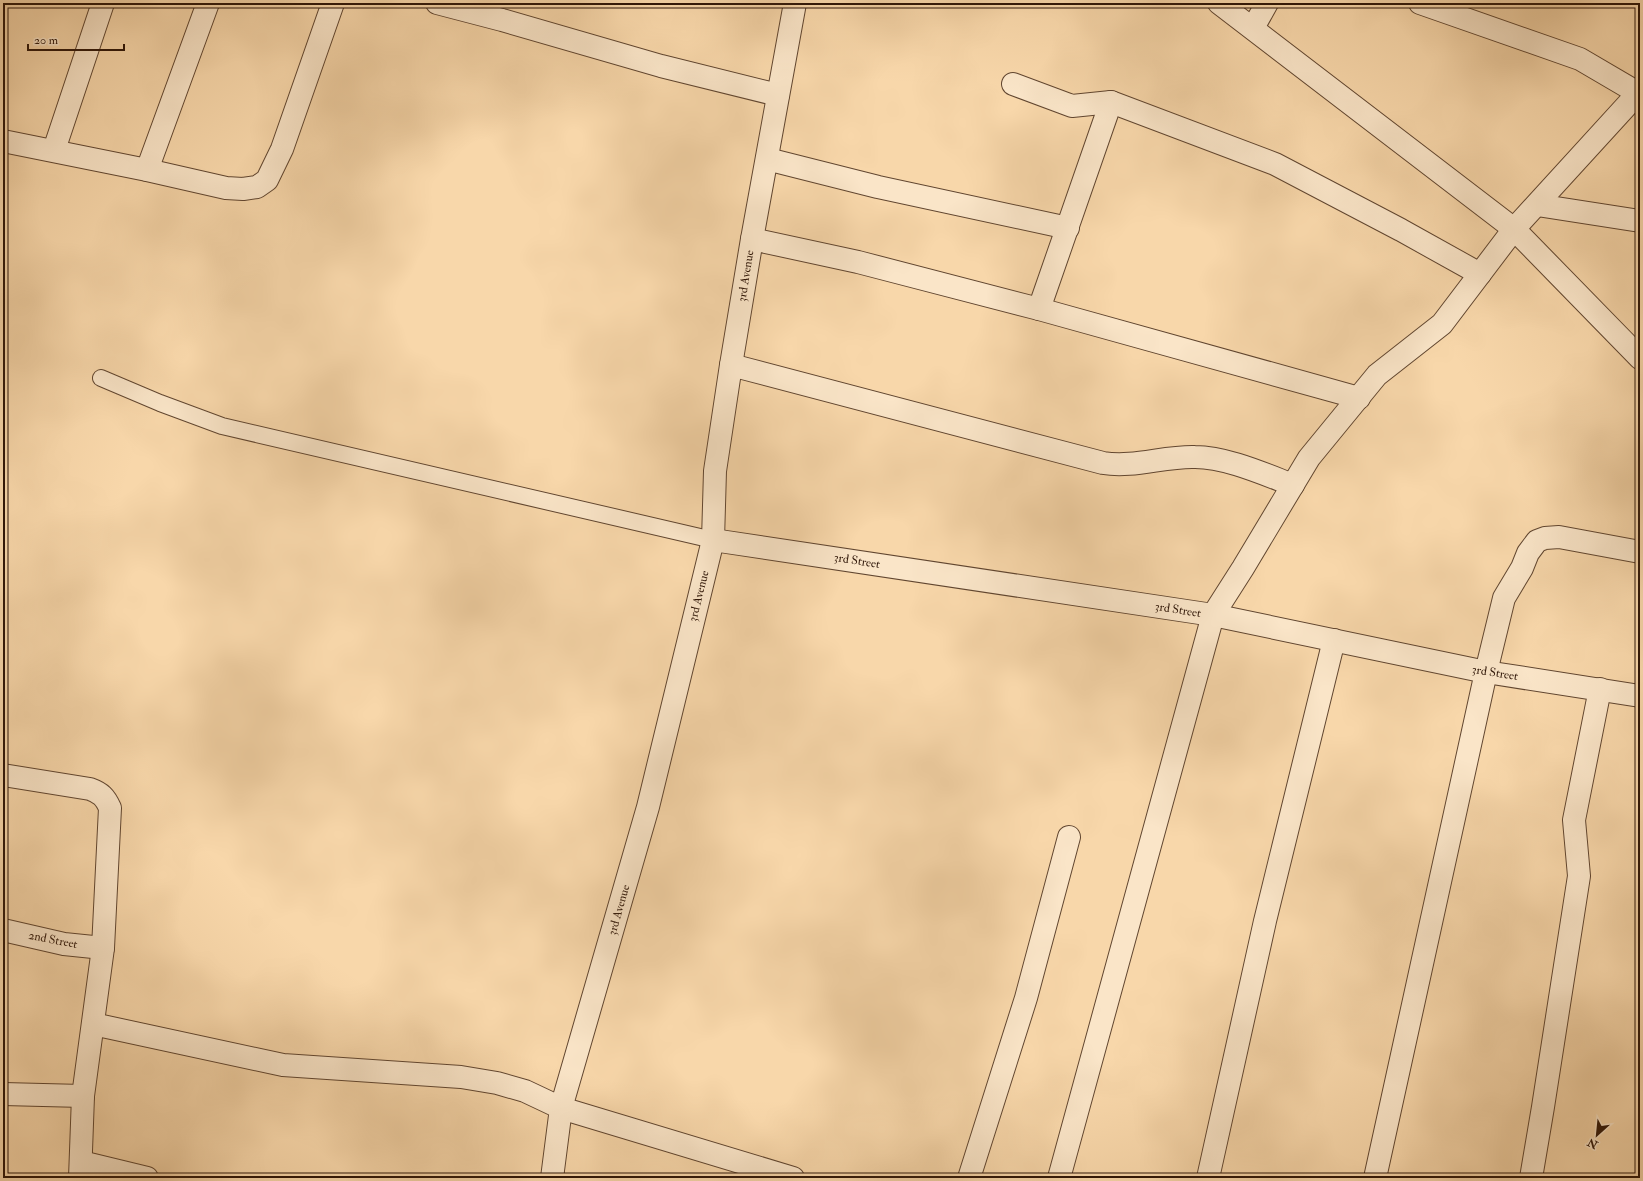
<svg xmlns="http://www.w3.org/2000/svg" width="1643" height="1181" viewBox="0 0 1643 1181" font-family="'IM FELL Double Pica',serif">
	<style>
		.lines { fill: none; stroke-linecap: round; stroke-linejoin: round }
		.service-casing { stroke: #614630; stroke-width: 18 }
		.minor-casing { stroke: #614630; stroke-width: 24 }
		.service { stroke: #fae5c8; stroke-width: 16 }
		.minor { stroke: #fae5c8; stroke-width: 22 }
		.labels { text-anchor: middle; dominant-baseline: central; stroke-width: 3; stroke-linejoin: round; paint-order: stroke }
		.street-label { font-size: 12px; fill: #2f1608; stroke: #fae5c8 }
	</style>
	<rect width="100%" height="100%" fill="#f8d7aa"/>
	<filter id="stains"><feTurbulence type="fractalNoise" baseFrequency=".005" numOctaves="4"/><feColorMatrix values="0 0 0 0 .2 0 0 0 0 .09 0 0 0 0 .02 0 0 0 .5 -.17"/></filter>
	<radialGradient id="worn" r=".72"><stop offset=".6" stop-color="#630" stop-opacity="0"/><stop offset="1" stop-color="#630" stop-opacity=".3"/></radialGradient>
	<g class="lines">
		<defs>
			<polyline id="service" points="101,378 160,403 222,426 713,540"/>
			<g id="minor">
				<polyline points="437,3 502,20 661,66 778,95"/>
				<polyline points="1219,3 1514,229 1640,358"/>
				<polyline points="1420,3 1580,59 1638,93"/>
				<polyline points="1253,28 1267,3"/>
				<polyline points="1013,84 1072,106 1111,102 1275,164 1401,230 1480,274"/>
				<polyline points="3,141 147,170 226,188 243,189 257,187 267,180 282,149 333,3"/>
				<polyline points="54,150 103,3"/>
				<polyline points="767,159 878,187 1068,228"/>
				<polyline points="147,170 208,3"/>
				<polyline points="1537,205 1640,221"/>
				<polyline points="752,239 858,262 1039,309 1359,398"/>
				<polyline points="1039,309 1111,102"/>
				<path d="M731,365L1103,463C1134,468 1164,456 1195,457C1226,457 1264,474 1293,485"/>
				<polyline points="713,540 1213,615 1486,672 1640,696"/>
				<path d="M3,775L90,789C101,793 105,797 110,808L103,948L83,1096L80,1178"/>
				<polyline points="3,930 64,944 103,948"/>
				<polyline points="93,1024 283,1065 461,1077 497,1083 525,1091 561,1108 793,1178"/>
				<polyline points="3,1094 83,1096"/>
				<polyline points="81,1162 147,1178"/>
				<polyline points="552,1178 561,1108 648,807 713,540 715,471 731,365 752,239 795,3"/>
				<polyline points="969,1178 1026,998 1069,837"/>
				<polyline points="1059,1178 1213,615 1243,568 1309,458 1377,375 1442,324 1514,229 1640,91"/>
				<polyline points="1208,1178 1265,921 1334,640"/>
				<polyline points="1375,1178 1486,672 1504,598 1522,568 1528,553 1537,541 1545,538 1559,537 1640,552"/>
				<polyline points="1531,1178 1543,1107 1579,876 1574,820 1600,689"/>
			</g>
		</defs>
		<!-- service casing -->
		<use href="#service" class="service-casing"/>
		<!-- minor casing -->
		<use href="#minor" class="minor-casing"/>
		<!-- service -->
		<use href="#service" class="service"/>
		<!-- minor -->
		<use href="#minor" class="minor"/>
	</g>
	<g class="labels">
		<!-- street labels -->
		<g class="street-label">
			<text transform="translate(746 276) rotate(-81)">3rd Avenue</text>
			<text transform="translate(857 561) rotate(9)">3rd Street</text>
			<text transform="translate(699 596) rotate(-76)">3rd Avenue</text>
			<text transform="translate(1178 610) rotate(9)">3rd Street</text>
			<text transform="translate(1495 673) rotate(9)">3rd Street</text>
			<text transform="translate(619 910) rotate(-74)">3rd Avenue</text>
			<text transform="translate(53 940) rotate(11)">2nd Street</text>
		</g>
	</g>
	<!-- margin -->
	<rect width="1643" height="1181" fill="none" stroke="#f8d7aa" stroke-width="16"/>
	<rect x="4" y="4" width="1635" height="1173" fill="none" stroke="#2f1608" stroke-width="2"/>
	<rect x="8" y="8" width="1627" height="1165" fill="none" stroke="#2f1608"/>
	<!-- north arrow -->
	<g transform="translate(1597 1135) rotate(207)" stroke="#fae5c8" stroke-width="3" paint-order="stroke">
	<path d="M0-3L7 15L0 10L-7 15Z" fill="#2f1608"/>
	<text y="-6" font-size="11" font-weight="bold" text-anchor="middle" fill="#2f1608">N</text>
	</g>
	<!-- scale -->
	<path d="M28 44v6h96v-6" fill="none" stroke="#2f1608" stroke-width="2"/>
	<text x="34" y="44" font-size="12" fill="#2f1608" stroke="#fae5c8" stroke-width="3" paint-order="stroke">20 m</text>
	<rect width="100%" height="100%" filter="url(#stains)"/>
	<rect width="100%" height="100%" fill="url(#worn)"/>
</svg>
